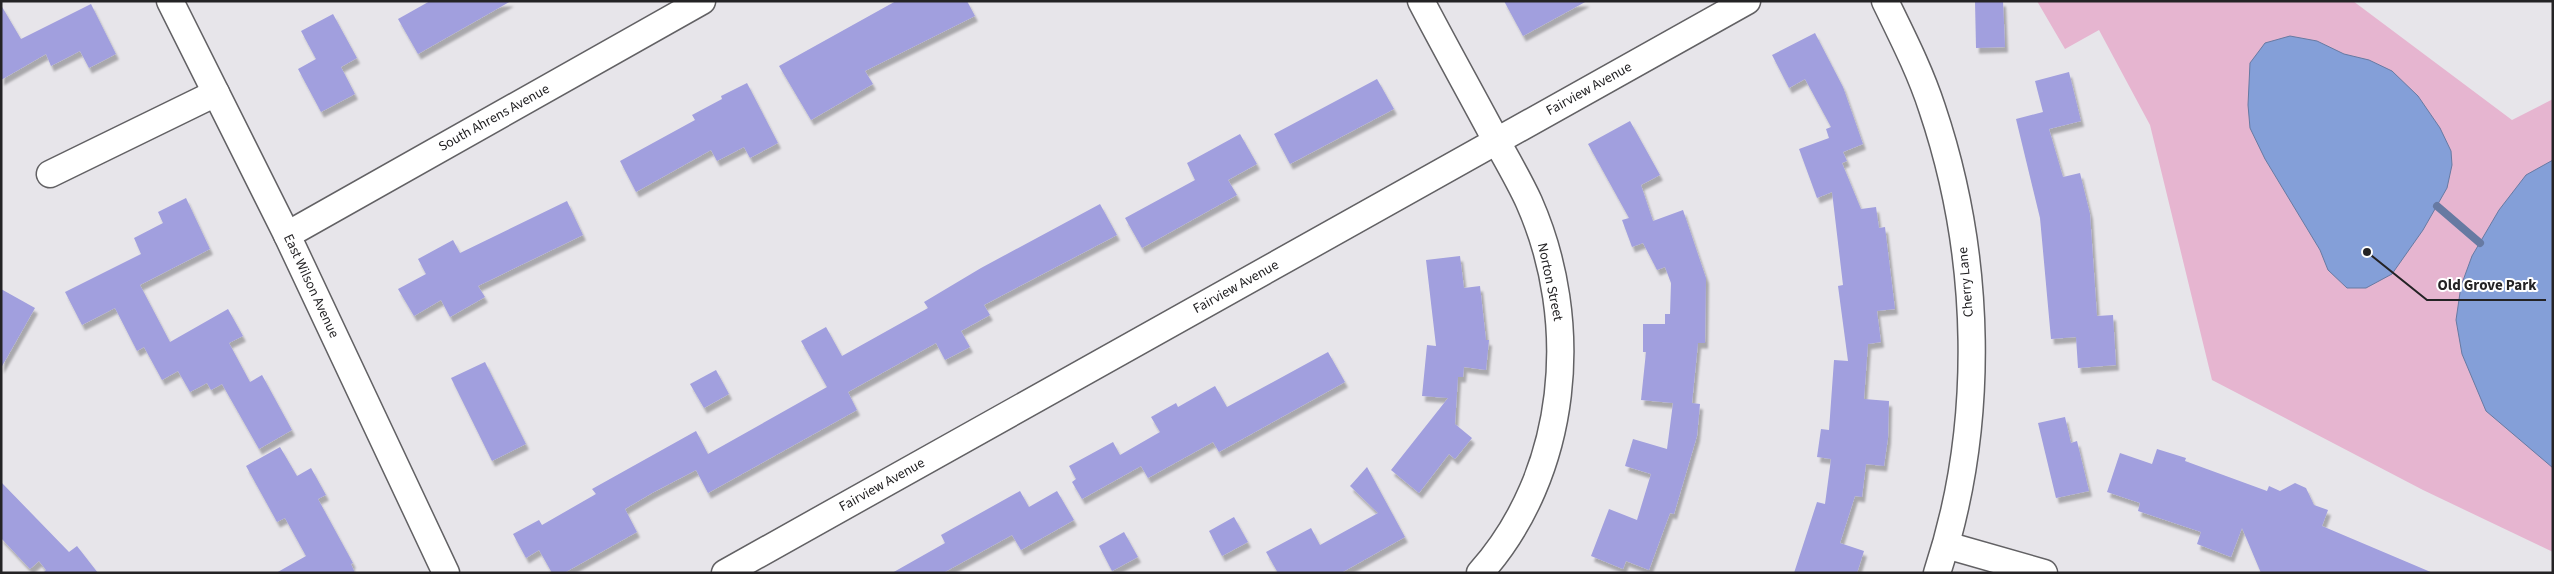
<svg xmlns="http://www.w3.org/2000/svg" width="2554" height="574" viewBox="0 0 2554 574" font-family="'Source Sans 3',sans-serif">
	<style>
		.green { fill: #e6b5d0 }
		.water { fill: #849fd8; stroke: #677aa2 }
		.lines { fill: none; stroke-linecap: round; stroke-linejoin: round }
		.stream { stroke: #677aa2; stroke-width: 8 }
		.building { fill: #a19fde; filter: url(#shadow) }
		.minor-casing { stroke: #626164; stroke-width: 29 }
		.minor { stroke: #fff; stroke-width: 26 }
		.labels { text-anchor: middle; dominant-baseline: central; stroke-width: 4; stroke-linejoin: round; paint-order: stroke }
		.street-label { font-size: 14px; fill: #242325; stroke: #fff }
		.leader { fill: none; stroke: #242325; stroke-width: 2 }
		.callout-dot { fill: #242325; stroke: #fff; stroke-width: 2 }
		.callout-label { font-size: 15px; text-anchor: middle; font-weight: bold; fill: #242325; stroke: #fff; stroke-width: 4; stroke-linejoin: round; paint-order: stroke }
	</style>
	<defs>
		<filter id="shadow"><feDropShadow dx="3" dy="5.5" stdDeviation="1" flood-color="#0004"/></filter>
	</defs>
	<rect width="100%" height="100%" fill="#e7e5ea"/>
	<!-- green -->
	<polygon class="green" points="2037,1 2353,1 2512,120 2553,99 2553,552 2423,490 2212,380 2150,125 2099,30 2065,49"/>
	<!-- water -->
	<g class="water">
		<polygon points="2290,36 2317,41 2344,54 2369,60 2392,71 2418,96 2440,128 2451,151 2452,165 2447,188 2423,230 2392,274 2366,288 2347,288 2328,270 2320,250 2265,159 2250,128 2248,105 2250,63 2265,43"/>
		<polygon points="2553,160 2553,468 2486,411 2462,354 2456,320 2461,286 2472,256 2499,210 2526,175"/>
	</g>
	<g class="lines">
		<!-- stream -->
		<polyline class="stream" points="2437,206 2480,243"/>
	</g>
	<!-- building -->
	<g class="building">
		<polygon points="430,1 511,1 418,54 398,19"/>
		<polygon points="896,1 967,1 975,16 865,71 873,84 811,120 779,66"/>
		<polygon points="1504,1 1587,1 1523,36"/>
		<polygon points="1975,1 2003,1 2005,47 1976,48"/>
		<polygon points="91,4 116,54 89,68 80,51 51,66 46,54 1,80 1,5 21,39"/>
		<polygon points="333,14 357,58 341,67 355,94 321,112 298,69 316,59 301,31"/>
		<polygon points="1815,33 1843,87 1863,144 1843,152 1847,161 1842,163 1861,209 1876,207 1879,228 1885,227 1895,309 1877,311 1881,342 1868,344 1864,399 1889,401 1888,438 1884,466 1866,464 1862,497 1855,496 1840,543 1864,551 1857,573 1794,573 1817,502 1825,504 1831,459 1817,457 1821,429 1829,430 1834,360 1848,361 1838,286 1843,285 1832,192 1817,198 1799,149 1829,138 1826,129 1831,127 1805,79 1789,88 1772,55"/>
		<polygon points="2069,72 2081,121 2049,129 2063,177 2080,173 2090,214 2097,316 2113,315 2116,365 2078,368 2076,337 2051,339 2040,218 2016,119 2043,112 2035,81"/>
		<polygon points="1377,79 1394,109 1290,164 1274,134"/>
		<polygon points="747,83 778,143 750,158 744,147 717,161 711,150 636,192 620,161 695,120 692,115 722,99 721,96"/>
		<polygon points="1630,121 1660,175 1641,185 1653,221 1683,210 1706,278 1705,343 1698,343 1692,403 1700,404 1697,436 1674,514 1670,513 1649,570 1626,561 1623,569 1591,556 1609,509 1637,520 1651,474 1625,466 1633,439 1667,449 1673,403 1641,400 1646,352 1643,352 1643,324 1665,324 1665,314 1670,314 1671,283 1665,267 1657,270 1643,243 1632,247 1622,220 1629,218 1588,144"/>
		<polygon points="1240,134 1257,164 1228,180 1237,195 1142,248 1125,218 1195,180 1187,163"/>
		<polygon points="186,198 210,249 140,285 170,342 228,309 243,336 229,343 250,382 262,375 292,430 259,449 222,384 211,390 207,383 190,392 178,371 162,380 144,347 137,351 115,308 82,325 65,292 141,254 134,238 163,223 158,212"/>
		<polygon points="567,201 583,235 478,286 485,297 450,317 441,300 414,316 398,289 426,274 418,259 453,240 460,253"/>
		<polygon points="1100,204 1117,235 984,305 990,315 961,331 970,347 945,360 936,343 848,392 857,410 708,493 696,470 652,493 625,509 637,532 564,573 552,573 539,550 526,558 513,534 539,520 542,525 596,494 592,489 696,431 708,454 827,387 801,341 826,327 842,356 928,308 924,302 981,268"/>
		<polygon points="1460,256 1464,288 1480,286 1486,340 1489,340 1486,370 1464,367 1463,377 1458,377 1455,424 1472,438 1455,459 1449,454 1419,493 1391,470 1448,398 1422,396 1427,345 1436,346 1426,260"/>
		<polygon points="1,289 35,308 1,368"/>
		<polygon points="1328,352 1345,382 1219,452 1213,442 1148,478 1141,466 1082,499 1072,482 1076,479 1069,466 1113,442 1120,455 1160,432 1151,417 1176,403 1178,407 1215,386 1227,407"/>
		<polygon points="485,362 526,444 492,461 451,378"/>
		<polygon points="716,370 729,394 704,408 690,384"/>
		<polygon points="2065,417 2071,443 2077,441 2089,491 2056,498 2038,423"/>
		<polygon points="280,447 297,476 311,468 326,495 318,499 353,563 351,564 355,573 276,573 306,556 285,518 277,522 246,466"/>
		<polygon points="2157,449 2186,458 2185,461 2267,491 2269,486 2280,491 2295,483 2306,488 2314,505 2328,510 2322,526 2433,573 2261,573 2242,528 2231,557 2197,544 2201,532 2138,511 2140,503 2107,492 2120,453 2152,464"/>
		<polygon points="1367,467 1405,537 1341,573 1278,573 1266,552 1311,528 1320,545 1378,513 1350,486"/>
		<polygon points="1,482 69,552 77,546 98,573 43,573 46,570 39,561 30,569 1,538"/>
		<polygon points="1020,491 1029,507 1057,491 1074,520 1021,550 1012,535 943,573 892,573 945,543 941,535"/>
		<polygon points="1234,517 1248,542 1222,556 1209,531"/>
		<polygon points="1124,532 1138,557 1112,571 1099,546"/>
	</g>
	<g class="lines">
		<defs>
			<g id="minor">
				<polyline points="170,1 287,235 446,573"/>
				<path d="M1421,1C1444,45 1468,88 1491,131C1504,155 1518,178 1529,202C1582,322 1569,473 1480,573"/>
				<path d="M1885,1C1902,36 1920,71 1932,108C1982,256 1986,425 1937,573"/>
				<polyline points="50,174 216,93"/>
				<polyline points="287,235 702,1"/>
				<polyline points="1946,545 2044,573"/>
				<polyline points="725,573 1747,1"/>
			</g>
		</defs>
		<!-- minor casing -->
		<use href="#minor" class="minor-casing"/>
		<!-- minor -->
		<use href="#minor" class="minor"/>
	</g>
	<g class="labels">
		<!-- street labels -->
		<g class="street-label">
			<text transform="translate(1589 89) rotate(-29)">Fairview Avenue</text>
			<text transform="translate(494 118) rotate(-29)">South Ahrens Avenue</text>
			<text transform="translate(1550 282) rotate(78)">Norton Street</text>
			<text transform="translate(1966 282) rotate(-95)">Cherry Lane</text>
			<text transform="translate(311 286) rotate(65)">East Wilson Avenue</text>
			<text transform="translate(1236 287) rotate(-29)">Fairview Avenue</text>
			<text transform="translate(882 485) rotate(-29)">Fairview Avenue</text>
		</g>
	</g>
	<!-- callouts -->
	<path class="leader" d="M2367 252L2427 300H2546"/>
	<circle class="callout-dot" cx="2367" cy="252" r="5"/>
	<g class="callout-label">
		<text x="2487" y="290">Old Grove Park</text>
	</g>
	<!-- border -->
	<rect width="2554" height="574" fill="none" stroke="#242325" stroke-width="5"/>
</svg>
